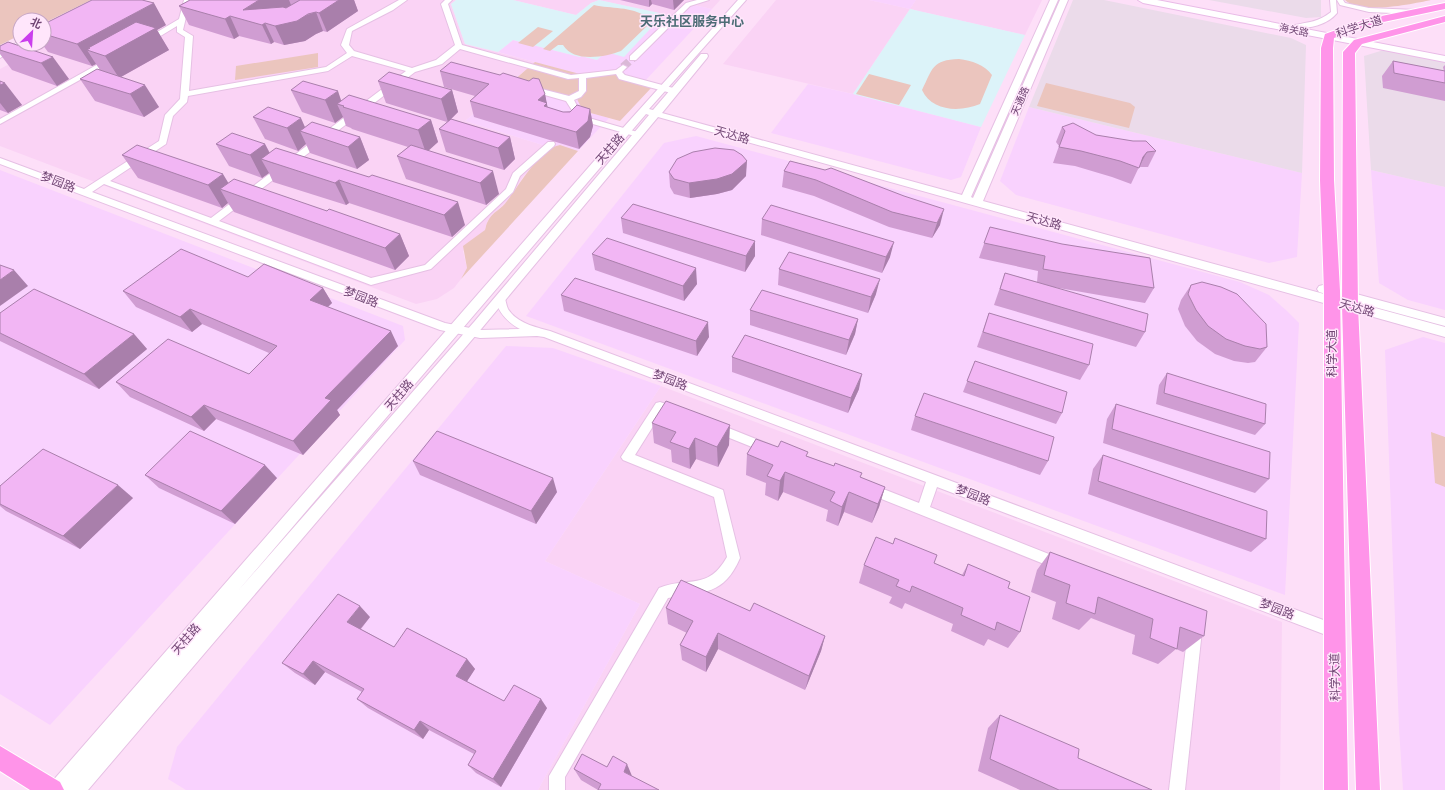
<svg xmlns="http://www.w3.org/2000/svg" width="1445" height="790" viewBox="0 0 1445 790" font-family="'Archivo Narrow','Noto Sans SC',sans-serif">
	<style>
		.residential { fill: #fad3f5 }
		.commercial { fill: #f9d2fe }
		.industrial { fill: #ebdbea }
		.education { fill: #dcf3f9 }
		.green { fill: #ebc5be }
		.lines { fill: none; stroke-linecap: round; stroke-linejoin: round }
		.minor-tunnel { stroke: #dab9d7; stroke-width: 8; stroke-dasharray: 8 4; stroke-linecap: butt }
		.minor-casing { stroke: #e6c0e4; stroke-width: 2 }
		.tertiary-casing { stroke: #e6c0e4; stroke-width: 2 }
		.secondary-casing { stroke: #e9bbe7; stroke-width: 2 }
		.primary-casing { stroke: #fff; stroke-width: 2 }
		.minor { fill: #fff; fill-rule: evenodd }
		.tertiary { fill: #fff; fill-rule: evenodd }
		.secondary { fill: #fff; fill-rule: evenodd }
		.primary { fill: #ff94e9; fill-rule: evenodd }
		.wall { fill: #d09dd2 }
		.shaded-wall { fill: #a97fab }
		.building { fill: #f2b6f4; stroke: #a97fab }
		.labels { text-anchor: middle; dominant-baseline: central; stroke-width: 3; stroke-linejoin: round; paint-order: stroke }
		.far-street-label { font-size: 10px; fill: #714674; stroke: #ffe6fb }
		.street-label { font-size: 12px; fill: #714674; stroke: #ffe6fb }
		.far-district-label { font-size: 13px; font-weight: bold; fill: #4d6c76; stroke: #ffe6fb }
	</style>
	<rect width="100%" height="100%" fill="#fddff8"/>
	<!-- residential -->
	<g class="residential">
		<polygon points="131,0 456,0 451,4 465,44 535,62 465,121 552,148 523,177 508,201 492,215 487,222 485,230 463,251 467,268 461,279 454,288 437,299 416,304 0,146 0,69"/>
		<polygon points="513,0 720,0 712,9 685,3 672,16 599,0 591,3 576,15"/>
		<polygon points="776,0 869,0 910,9 916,0 1042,0 1025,35 910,9 853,94 723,64"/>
		<polygon points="661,386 1282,622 1280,790 538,790 640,604 545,561"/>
	</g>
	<!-- commercial -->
	<g class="commercial">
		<polygon points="869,0 916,0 910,9"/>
		<polygon points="685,3 712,9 644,82 602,71 584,73 575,73 498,52 513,40 580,57 581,56 597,60 606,52 624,56 664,14 672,16"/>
		<polygon points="513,81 577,99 587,112 609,118 578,151 560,145 552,148 465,121"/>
		<polygon points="808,84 853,94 981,127 961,177 951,180 771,133"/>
		<polygon points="1029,107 1302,173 1297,257 1269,263 1016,195 1000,181"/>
		<polygon points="696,136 1240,282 1269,295 1287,311 1299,323 1285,595 526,316 664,143"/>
		<polygon points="0,170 403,326 405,340 50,725 0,694"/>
		<polygon points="1371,170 1445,187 1445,310 1408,300 1379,283"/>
		<polygon points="1423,337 1445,343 1445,790 1403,790 1399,728 1385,350"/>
		<polygon points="506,346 553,348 661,386 545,561 640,604 538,790 186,790 168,779 177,747"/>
	</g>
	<!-- industrial -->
	<g class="industrial">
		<polygon points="1073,0 1104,0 1291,38 1306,45 1302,173 1029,107"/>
		<polygon points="1209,0 1321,0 1321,17 1306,18"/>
		<polygon points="1387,49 1445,61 1445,187 1371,170 1364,56"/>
	</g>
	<!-- education -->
	<g class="education">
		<polygon points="456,0 513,0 576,15 591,3 599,0 664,14 624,57 606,52 597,60 581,56 580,57 513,40 498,52 465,44 451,4"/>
		<polygon points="910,9 1025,35 981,127 853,94"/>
	</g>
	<!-- green -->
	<g class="green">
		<polygon points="0,0 91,0 44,23 44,20 20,20 20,35 0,45"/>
		<path d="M1345,0H1431C1412,4 1360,15 1345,0Z"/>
		<path d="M594,5C611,9 631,6 647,17L648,25L621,51C605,57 574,63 563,45H558L550,51L543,49Z"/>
		<polygon points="538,27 553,31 533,47 518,43"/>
		<polygon points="318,53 318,67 235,80 236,66"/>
		<path d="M959,59C972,61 984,64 992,75L980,104C961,112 932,112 922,90C933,68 932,60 959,59Z"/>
		<polygon points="535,62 580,74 602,71 644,82 652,87 620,121 587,112 580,105 577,99 513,81"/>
		<polygon points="869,74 911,85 899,105 856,94"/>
		<polygon points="1046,83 1130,103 1135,107 1129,128 1037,106"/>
		<path d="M560,145L578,151L461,279L467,268L463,246L485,230C486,227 486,224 488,221C492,212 502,209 507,201C519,186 539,149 560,145Z"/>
		<polygon points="1431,432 1445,437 1445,487 1435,483"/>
	</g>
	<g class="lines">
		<!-- minor-tunnel -->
		<polyline class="minor-tunnel" points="623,67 633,58"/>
		<defs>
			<g id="minor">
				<path d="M184,0H190L183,30L193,36L189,91L326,67L347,53L341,45L347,29L399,0H407L393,10L352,31L349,45L354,51L412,68L436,60L455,45L441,4L445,0H452L448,4L462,45L571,75L616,70L623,65L627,67L622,72L625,75L677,89L678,91L677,93H671L619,79L616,74L586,78V91L581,97L574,100L582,116L641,133L642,135L638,137L579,120L572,121L571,119L575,115L566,101L527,90L526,88L530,86L569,96L579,91V78L568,79L460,49L442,64L415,72L219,221L371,278L425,265L506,189L513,173L548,142H554L555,144L554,146L520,176L513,192L431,269L371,285L104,184L92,192L445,323L480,330L520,329C507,322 499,313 495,299L500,295L504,296C506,300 506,305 508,309C517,323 535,327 550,331L1334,624L1339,626L1341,631L1339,636L1334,638L937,487L930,507L1064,560L1065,564L1064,568L1059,570L864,492L862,488L864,484L868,483L919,503L926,482L544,337L537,336L480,338L440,330L0,164V158L84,189L159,141L165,115L180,99L185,37L177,32V26L149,43H146L142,41L179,19ZM352,56L406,71L211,218L110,181L166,144L173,116L187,102L188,96L328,71Z"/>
				<polygon points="697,0 709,0 690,6 636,60 630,60 630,56 686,3"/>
				<path d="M1330,0H1336L1337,13C1328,24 1309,30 1295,27V25C1308,22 1319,22 1331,12Z"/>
				<polygon points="1337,0 1343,0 1345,3 1369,8 1416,10 1419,12 1416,14 1369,12 1340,5"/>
				<polygon points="109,58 115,58 116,60 0,124 0,119"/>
				<path d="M660,402L680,409L682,412L680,415L676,416L662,412L635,455L723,490L740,558C724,595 704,592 668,598L565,777V790H549V776L552,771L659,588C689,576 708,591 727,557L714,497L623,460L621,457L656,403Z"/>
				<polygon points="716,423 771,445 773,448 771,451 767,453 712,431 710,428 712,425"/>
				<polygon points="1195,623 1200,625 1202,630 1185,790 1169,790 1188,630 1190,625"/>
			</g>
			<g id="tertiary">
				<path d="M738,0H746L649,109L653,110L701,54H707L708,56L707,58L662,113L962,195L1050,0H1058L971,197L973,198L1060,0H1068L983,201L1445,327V337L658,117L482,328L88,790H47L50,784L622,129ZM646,114L649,115L474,322L237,592Z"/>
				<polygon points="18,42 20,42 20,44 25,44 0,58 0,52"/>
				<polygon points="1323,285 1445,318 1445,326 1319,292 1317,289 1319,286"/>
			</g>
			<polygon id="secondary" points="1138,0 1157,0 1445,56 1445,62 1143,3"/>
			<g id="primary">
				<polygon points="1445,3 1445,9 1374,24 1334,38 1333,48 1334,180 1340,291 1348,790 1324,790 1324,291 1320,180 1321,48 1325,34 1367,19"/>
				<polygon points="1445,16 1445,22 1362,44 1355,53 1358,306 1380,790 1356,790 1342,306 1343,52 1354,40"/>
				<polygon points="0,746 60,782 64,790 30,790 0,771"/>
			</g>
		</defs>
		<!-- minor casing -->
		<use href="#minor" class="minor-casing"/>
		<!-- tertiary casing -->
		<use href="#tertiary" class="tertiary-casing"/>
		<!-- secondary casing -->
		<use href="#secondary" class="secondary-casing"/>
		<!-- primary casing -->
		<use href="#primary" class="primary-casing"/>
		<!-- minor -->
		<use href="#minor" class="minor"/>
		<!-- tertiary -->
		<use href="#tertiary" class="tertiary"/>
		<!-- secondary -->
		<use href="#secondary" class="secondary"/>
		<!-- primary -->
		<use href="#primary" class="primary"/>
	</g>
	<!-- wall -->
	<g class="wall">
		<polygon points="190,0 354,0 358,11 327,32 323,31 316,34 305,41 284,45 274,42 271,44 239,36 234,39 189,25 179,6"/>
		<polygon points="620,0 684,0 674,10 652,4 649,7"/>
		<polygon points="44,24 166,25 157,30 169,50 121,77 159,107 144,117 95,101 80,79 100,70 96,64 92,66 48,52 42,44 44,44"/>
		<polygon points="8,42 69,79 57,86 12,70 0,54 0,46"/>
		<polygon points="1393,61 1444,71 1443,67 1445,65 1445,101 1383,88 1382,76"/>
		<polygon points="440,71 545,94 547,107 563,112 590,109 593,126 590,137 579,149 474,117 470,101 475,96 444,87"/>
		<polygon points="0,81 22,105 8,113 0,110"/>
		<polygon points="378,81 452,90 458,112 451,119 510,137 515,159 504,170 446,152 439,129 447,122 386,103"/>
		<polygon points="291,90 431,120 438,142 428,150 499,194 486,205 406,179 397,156 408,147 352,129 351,128 346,126 343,117 335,123 302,112"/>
		<polygon points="253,117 360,137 369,160 357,169 310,153 306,144 298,151 265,139"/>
		<polygon points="1062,127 1096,135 1156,151 1148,167 1139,167 1131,184 1112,177 1075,166 1053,163 1059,146 1056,142"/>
		<polygon points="216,144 265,144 270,153 369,177 465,225 452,237 349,203 346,205 273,182 269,173 262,178 229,166"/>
		<polygon points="122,155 228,183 327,211 400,234 409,256 395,270 234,212 228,203 222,208 138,178"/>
		<polygon points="790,161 940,225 932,238 889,227 814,196 782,187 784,171"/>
		<polygon points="669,172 746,176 732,190 717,194 690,198 674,194 670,187"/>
		<polygon points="621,218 755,256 745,272 623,233"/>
		<polygon points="762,219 890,257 882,273 761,235"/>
		<polygon points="990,227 1154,288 1145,303 1053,287 1145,332 1136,347 994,305 1005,273 1037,282 1038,271 979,258"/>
		<polygon points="592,254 697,284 684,301 595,270"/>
		<polygon points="779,269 876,294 868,313 778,285"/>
		<polygon points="248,277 323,288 332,303 328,307 398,346 337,410 340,415 303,455 216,419 204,431 130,397 116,382 249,374 269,353 202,324 192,332 136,307 123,291"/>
		<polygon points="1191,285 1267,347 1255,362 1248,363 1234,361 1215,354 1197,341 1185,326 1178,309 1181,300"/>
		<polygon points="561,295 709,337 697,356 564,311"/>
		<polygon points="750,310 858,319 855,334 846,355 750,325"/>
		<polygon points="0,313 134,334 147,349 99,389 0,341"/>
		<polygon points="989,313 1089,365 1080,380 977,347"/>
		<polygon points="732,357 859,389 848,413 732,372"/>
		<polygon points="975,361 1062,413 1056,424 963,392"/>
		<polygon points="1167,373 1265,424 1255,435 1156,404 1159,385"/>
		<polygon points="1116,404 1269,479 1255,493 1103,443 1107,419"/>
		<polygon points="915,416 1048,461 1040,475 911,430"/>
		<polygon points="652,423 729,445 718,467 696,459 690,469 672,462 671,450 654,443"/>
		<polygon points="778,447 807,456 885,487 879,507 872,523 844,512 838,526 826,521 828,510 783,492 778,501 765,495 766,483 746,475 747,454"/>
		<polygon points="1103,455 1266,539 1251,552 1088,494 1093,469"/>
		<polygon points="413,461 557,492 536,524 420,475"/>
		<polygon points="145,475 277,478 235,524 159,488"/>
		<polygon points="0,486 133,498 80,549 6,511 0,506"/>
		<polygon points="1050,552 1204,636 1183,652 1176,649 1158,664 1132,654 1135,635 1091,618 1079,630 1052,619 1056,602 1031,592 1037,570"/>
		<polygon points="934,563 962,575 968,564 1008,588 1020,632 1008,648 988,639 984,646 951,631 953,624 905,603 902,609 889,603 892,597 859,583 864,565"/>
		<polygon points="666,608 750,611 825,636 821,651 805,690 718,649 706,672 682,660 680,645 687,633 668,624"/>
		<polygon points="370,617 361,629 394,647 467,659 475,669 467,681 504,701 547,708 501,787 476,773 468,765 474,754 429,730 423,739 368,708 357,699 362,692 325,672 315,685 295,673 282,663"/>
		<polygon points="1000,715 1078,758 1152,790 1020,790 978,771 988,728"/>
		<polygon points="607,767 632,776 598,790 581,780 574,769"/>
	</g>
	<!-- shaded-wall -->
	<g class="shaded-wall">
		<polygon points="259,0 289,0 291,5 260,24 243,10"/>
		<polygon points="339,0 354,0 358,11 327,32 319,13"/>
		<polygon points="649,0 651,0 652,4 649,7"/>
		<polygon points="673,0 684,0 674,10"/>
		<polygon points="154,3 166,25 157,30 169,50 119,78 105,56 88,48 90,51 87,50 96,64 92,66 77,44"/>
		<polygon points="316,12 323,31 316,34 305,41 284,45 275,26"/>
		<polygon points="230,16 239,36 234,39 225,19"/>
		<polygon points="265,23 274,42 271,44 262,25"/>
		<polygon points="53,57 69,79 57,86 41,63"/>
		<polygon points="5,83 22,105 8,113 0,103 0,85"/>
		<polygon points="145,85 159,107 144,117 130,94"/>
		<polygon points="452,90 458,112 448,122 441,99"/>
		<polygon points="338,91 343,106 337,104 343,117 335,123 325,100"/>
		<polygon points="545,94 550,119 538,100"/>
		<polygon points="590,109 593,126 590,137 579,149 576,132"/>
		<polygon points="301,118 308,134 300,131 306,144 298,151 287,128"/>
		<polygon points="431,120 438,142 426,153 418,130"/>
		<polygon points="360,137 369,160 357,169 348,147"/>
		<polygon points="510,137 515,159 504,170 498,148"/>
		<polygon points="265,144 275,164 261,159 269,173 262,178 250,155"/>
		<polygon points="1147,152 1139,167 1143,157"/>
		<polygon points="747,161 746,176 732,190 717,194 690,198 689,183"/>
		<polygon points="493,171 499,194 486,205 480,183"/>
		<polygon points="223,174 235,194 220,189 228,203 222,208 208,185"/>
		<polygon points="339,180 349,203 346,205 335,183"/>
		<polygon points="458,202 465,225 452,237 444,215"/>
		<polygon points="944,209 940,225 932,238 937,223"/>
		<polygon points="400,234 409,256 395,270 385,248"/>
		<polygon points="755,241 755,256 745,272 746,256"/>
		<polygon points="894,242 890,257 882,273 886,257"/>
		<polygon points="696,268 697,284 684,301 683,286"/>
		<polygon points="14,270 28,286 0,306 0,280"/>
		<polygon points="880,279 876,294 868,313 871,297"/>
		<polygon points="323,288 332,303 319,315 310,300"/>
		<polygon points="190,309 202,324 192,332 180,317"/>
		<polygon points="858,319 855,334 846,355 849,340"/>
		<polygon points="708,322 709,337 697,356 696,341"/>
		<polygon points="391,331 398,346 337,410 340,415 303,455 293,441 325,398"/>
		<polygon points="134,334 147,349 99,389 84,374"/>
		<polygon points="862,374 859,389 848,413 851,398"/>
		<polygon points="204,405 216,419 204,431 191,417"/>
		<polygon points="730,425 729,445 718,467 717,447"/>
		<polygon points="695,438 696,459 690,469 689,449"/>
		<polygon points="265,465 277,478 235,524 221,511"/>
		<polygon points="785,472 783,492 778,501 780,481"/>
		<polygon points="553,478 557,492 536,524 531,511"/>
		<polygon points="118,485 133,498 80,549 63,536"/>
		<polygon points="885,487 879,507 872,523 878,504"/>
		<polygon points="849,492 844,512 838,526 842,507"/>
		<polygon points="360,606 370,617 357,633 347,622"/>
		<polygon points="718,633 718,649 706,672 706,657"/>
		<polygon points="825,636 821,651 805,690 809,676"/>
		<polygon points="467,659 475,669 464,686 456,676"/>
		<polygon points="313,661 325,672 315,685 303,674"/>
		<polygon points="541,699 547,708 501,787 493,779"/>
		<polygon points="420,721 429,730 423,739 414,730"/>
		<polygon points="627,764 632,776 624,772"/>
	</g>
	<!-- building -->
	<g class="building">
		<polygon points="92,0 142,0 154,3 77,44 44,34 44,24"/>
		<polygon points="190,0 259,0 243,10 283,7 286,8 300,0 339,0 319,13 316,12 308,14 297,21 275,26 265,23 262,25 230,16 225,19 179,6"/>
		<polygon points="136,22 156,28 105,56 87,50 90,48 88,48"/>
		<polygon points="8,42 53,57 41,63 0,50 0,46"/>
		<polygon points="1393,61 1445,71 1445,83 1394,73"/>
		<polygon points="451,62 500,75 503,73 529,81 533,78 539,79 545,94 538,100 547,103 544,106 563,112 570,112 577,105 590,109 588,121 576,132 470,101 489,84 440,71"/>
		<polygon points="97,69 145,85 130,94 80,79"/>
		<polygon points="389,72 452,90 441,99 378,81"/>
		<polygon points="0,81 5,83 0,85"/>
		<polygon points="303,81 338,91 325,100 291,90"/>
		<polygon points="349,95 431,120 418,130 343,107 344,106 337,104"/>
		<polygon points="268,107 301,118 287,128 253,117"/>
		<polygon points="451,119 510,137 498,148 439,129"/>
		<polygon points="312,122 360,137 348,147 300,131"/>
		<polygon points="1073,123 1096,135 1133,141 1146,141 1156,151 1147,152 1143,157 1139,168 1120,161 1081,151 1059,147 1065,131 1062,127"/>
		<polygon points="232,133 265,144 250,155 216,144"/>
		<polygon points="137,145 223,174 208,185 122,155"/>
		<polygon points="411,145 493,171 480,183 397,156"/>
		<polygon points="276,148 369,177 372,175 458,202 444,215 339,180 335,183 261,159"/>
		<polygon points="715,148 734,150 742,155 747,161 732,174 717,179 689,183 674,179 669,172 677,159 693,152"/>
		<polygon points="790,161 825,170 831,168 904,196 944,209 937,223 892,212 816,180 784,171"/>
		<polygon points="234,179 327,211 329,209 400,234 385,248 220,189"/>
		<polygon points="633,204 755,241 746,256 621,218"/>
		<polygon points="771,205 894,242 886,257 762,219"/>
		<polygon points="990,227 1062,244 1150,258 1154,288 1043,269 1045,256 984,243"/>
		<polygon points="607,238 696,268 683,286 592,254"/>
		<polygon points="181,249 248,277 264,264 323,288 310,300 391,331 325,398 331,400 293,441 204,405 191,417 116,382 168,339 249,374 277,346 190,309 180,317 123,291"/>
		<polygon points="789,252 880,279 871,297 779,269"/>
		<polygon points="0,265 14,270 0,280"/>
		<polygon points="1005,273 1148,314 1145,332 1000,289"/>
		<polygon points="575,278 708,322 696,341 561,295"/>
		<polygon points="1202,282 1221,287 1237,294 1266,324 1267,347 1260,349 1245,346 1226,339 1208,326 1196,310 1188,294 1191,285"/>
		<polygon points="34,289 134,334 84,374 0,333 0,313"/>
		<polygon points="762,290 858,319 849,340 750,310"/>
		<polygon points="989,313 1093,344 1089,365 983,332"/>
		<polygon points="745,335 862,374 851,398 732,357"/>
		<polygon points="975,361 1067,392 1062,413 967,381"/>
		<polygon points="1167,373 1266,404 1265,424 1164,393"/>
		<polygon points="924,393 1054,437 1048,461 915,416"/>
		<polygon points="666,401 730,425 717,447 695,438 689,449 670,442 676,432 652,423"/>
		<polygon points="1116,404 1270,452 1269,479 1112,429"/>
		<polygon points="190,431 265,465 221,511 145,475"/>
		<polygon points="437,431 553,478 531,511 413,461"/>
		<polygon points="756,439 778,447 781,441 808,452 806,456 834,466 835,463 862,473 860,477 885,487 878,504 849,492 842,507 830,501 835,492 785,472 780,481 767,476 773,465 747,454"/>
		<polygon points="43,449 118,485 63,536 0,504 0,486"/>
		<polygon points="1103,455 1267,511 1266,539 1098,481"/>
		<polygon points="876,537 893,544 895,538 937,555 934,563 964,576 968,564 1010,582 1008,588 1030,597 1020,632 997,622 995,630 961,615 963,608 912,586 910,592 896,586 899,580 864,565"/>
		<polygon points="1050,552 1207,611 1204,636 1180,627 1177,649 1150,638 1153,619 1098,597 1095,614 1066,603 1070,585 1044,575"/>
		<polygon points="681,580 750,611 754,603 825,636 809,676 718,633 706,657 680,645 693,621 666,608"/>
		<polygon points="338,594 360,606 347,622 394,647 407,628 467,659 456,676 504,701 514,685 541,699 493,779 468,765 476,751 420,721 414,730 357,699 364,689 313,661 303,674 282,663"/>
		<polygon points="1000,715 1079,749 1078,758 1152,790 1059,790 990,759"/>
		<polygon points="582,754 607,767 613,756 627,764 624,772 659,790 598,790 601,784 574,769"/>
	</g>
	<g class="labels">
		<!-- far-street labels -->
		<g class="far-street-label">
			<text transform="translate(1294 30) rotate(11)">海关路</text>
			<text transform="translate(1020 101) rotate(-67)">天通路</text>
		</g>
		<!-- street labels -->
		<g class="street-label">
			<text transform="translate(1359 27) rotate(-18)">科学大道</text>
			<text transform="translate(732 135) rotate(16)">天达路</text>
			<text transform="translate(610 149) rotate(-49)">天柱路</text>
			<text transform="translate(58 182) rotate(21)">梦园路</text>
			<text transform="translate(1044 221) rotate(16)">天达路</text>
			<text transform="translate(361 297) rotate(21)">梦园路</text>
			<text transform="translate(1357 308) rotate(16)">天达路</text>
			<text transform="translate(1332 353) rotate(-90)">科学大道</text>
			<text transform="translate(670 380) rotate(21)">梦园路</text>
			<text transform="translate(399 395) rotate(-49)">天柱路</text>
			<text transform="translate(973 495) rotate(21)">梦园路</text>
			<text transform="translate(1277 609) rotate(21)">梦园路</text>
			<text transform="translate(186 639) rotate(-49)">天柱路</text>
			<text transform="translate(1335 677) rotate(-91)">科学大道</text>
		</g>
		<!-- far-district labels -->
		<g class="far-district-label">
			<text x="692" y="21">天乐社区服务中心</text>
		</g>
	</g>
	<!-- north arrow -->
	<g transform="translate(32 32) rotate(25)"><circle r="19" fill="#ffe6fb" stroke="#c6a6c5"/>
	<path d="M0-3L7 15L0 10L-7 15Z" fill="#ca3eed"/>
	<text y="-6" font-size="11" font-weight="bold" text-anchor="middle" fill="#714674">北</text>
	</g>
</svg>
